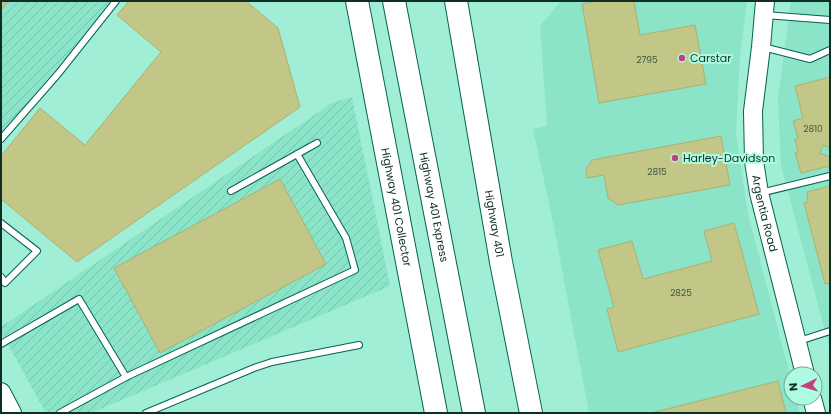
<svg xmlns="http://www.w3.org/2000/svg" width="831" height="414" viewBox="0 0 831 414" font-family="Poppins,sans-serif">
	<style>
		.built { fill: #8be3c8 }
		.industrial { fill: url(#industrial-furrows) }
		.building { fill: #c2c787; stroke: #acb171 }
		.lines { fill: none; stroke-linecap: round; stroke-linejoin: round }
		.lane-casing { stroke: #04624e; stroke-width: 8 }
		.secondary-casing { stroke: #04624e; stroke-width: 20 }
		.highway-casing { stroke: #04624e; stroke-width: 24 }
		.lane { stroke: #fff; stroke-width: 6 }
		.secondary { stroke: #fff; stroke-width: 18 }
		.highway { stroke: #fff; stroke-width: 22 }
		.poi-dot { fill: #c44085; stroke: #adfce2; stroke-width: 1.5 }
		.labels { text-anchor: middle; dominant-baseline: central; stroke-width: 4; stroke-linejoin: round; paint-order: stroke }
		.number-label { font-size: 9px; fill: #3b553e }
		.poi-label { font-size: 11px; fill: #0e2f26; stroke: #adfce2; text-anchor: start }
		.street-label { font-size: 11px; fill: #0e2f26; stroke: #adfce2 }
	</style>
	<defs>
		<pattern id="industrial-furrows" width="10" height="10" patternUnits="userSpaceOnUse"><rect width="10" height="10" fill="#8be3c8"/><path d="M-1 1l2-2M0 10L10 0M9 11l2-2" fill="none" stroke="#77c3ac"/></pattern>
	</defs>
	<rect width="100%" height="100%" fill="#a0eed5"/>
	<!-- built -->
	<g class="built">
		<polygon points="561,1 747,1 740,57 736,133 748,214 791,379 791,398 796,398 800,413 589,413 554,227 533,129 547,126 540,26"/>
		<polygon points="791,1 830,1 830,350 781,165 778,98"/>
	</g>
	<!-- industrial -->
	<g class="industrial">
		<polygon points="1,1 113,1 1,135"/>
		<polygon points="352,97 390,286 91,413 46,413 1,332 1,327 332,103"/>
	</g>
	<!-- building -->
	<g class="building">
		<polygon points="1,1 9,1 1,10"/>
		<polygon points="129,1 246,1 278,28 300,107 77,262 1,199 1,156 40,108 85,145 161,52 117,15"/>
		<polygon points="598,1 634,1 640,35 695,25 706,84 599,103 582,4"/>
		<polygon points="830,77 830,148 823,145 820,153 830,157 830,166 801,173 795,153 798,152 795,139 798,138 793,121 803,118 795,86"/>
		<polygon points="721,136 730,185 618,205 608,198 604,175 587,178 586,169 592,160"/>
		<polygon points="280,179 326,264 160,353 114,268"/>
		<polygon points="830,186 830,283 825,284 804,203 808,202 807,192"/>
		<polygon points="734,223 759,314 618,352 607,309 614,307 598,250 632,241 643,279 712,261 704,231"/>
		<polygon points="778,381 786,413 651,413"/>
	</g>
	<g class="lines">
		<defs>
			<g id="lane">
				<polyline points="765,15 830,20"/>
				<polyline points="763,47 810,59 830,50"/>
				<polyline points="1,139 58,74 116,1"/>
				<polyline points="231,191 317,143"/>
				<polyline points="760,193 830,176"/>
				<polyline points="1,223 37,251 5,283 1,277"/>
				<polyline points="799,341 830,331"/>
				<polyline points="1,344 79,299 126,377 60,413"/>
				<polyline points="126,377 355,270 346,238 297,154"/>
				<polyline points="146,413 254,368 272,362 359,345"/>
			</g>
			<g id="secondary">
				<path id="s1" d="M765,1L761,47L753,111L754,161L759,193L805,374"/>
				<polyline points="1,392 12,413"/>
				<polyline points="812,398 816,413"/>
			</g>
			<g id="highway">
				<path id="s2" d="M357,1L436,413"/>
				<path id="s3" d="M394,1L474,413"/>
				<path id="s4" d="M456,1L501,262L531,413"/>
			</g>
		</defs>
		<!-- lane casing -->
		<use href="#lane" class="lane-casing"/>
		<!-- secondary casing -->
		<use href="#secondary" class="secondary-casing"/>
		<!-- highway casing -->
		<use href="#highway" class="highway-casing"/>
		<!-- lane -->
		<use href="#lane" class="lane"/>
		<!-- secondary -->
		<use href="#secondary" class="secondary"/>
		<!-- highway -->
		<use href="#highway" class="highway"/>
	</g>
	<!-- markers -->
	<g class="poi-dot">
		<circle cx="682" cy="58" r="4"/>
		<circle cx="675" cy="158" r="4"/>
	</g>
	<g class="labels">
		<!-- number labels -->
		<g class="number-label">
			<text x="647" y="60">2795</text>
			<text x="813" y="129">2810</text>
			<text x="657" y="172">2815</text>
			<text x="681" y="293">2825</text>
		</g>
		<!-- poi labels -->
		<g class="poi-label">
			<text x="690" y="58">Carstar</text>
			<text x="683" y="158">Harley-Davidson</text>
		</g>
		<!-- street labels -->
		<g class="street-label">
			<text stroke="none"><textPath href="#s2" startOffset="210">Highway 401 Collector</textPath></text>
			<text stroke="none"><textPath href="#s3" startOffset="210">Highway 401 Express</textPath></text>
			<text stroke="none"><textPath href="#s1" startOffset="214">Argentia Road</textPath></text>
			<text stroke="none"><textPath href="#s4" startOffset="226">Highway 401</textPath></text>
		</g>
	</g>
	<!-- border -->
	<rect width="831" height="414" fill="none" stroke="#0e2f26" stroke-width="4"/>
	<!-- north arrow -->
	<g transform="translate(803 386) rotate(265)"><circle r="19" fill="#adfce2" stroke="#6daa97"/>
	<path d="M0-3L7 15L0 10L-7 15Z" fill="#c44085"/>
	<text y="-6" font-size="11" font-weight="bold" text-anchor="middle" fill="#0e2f26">N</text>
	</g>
</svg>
